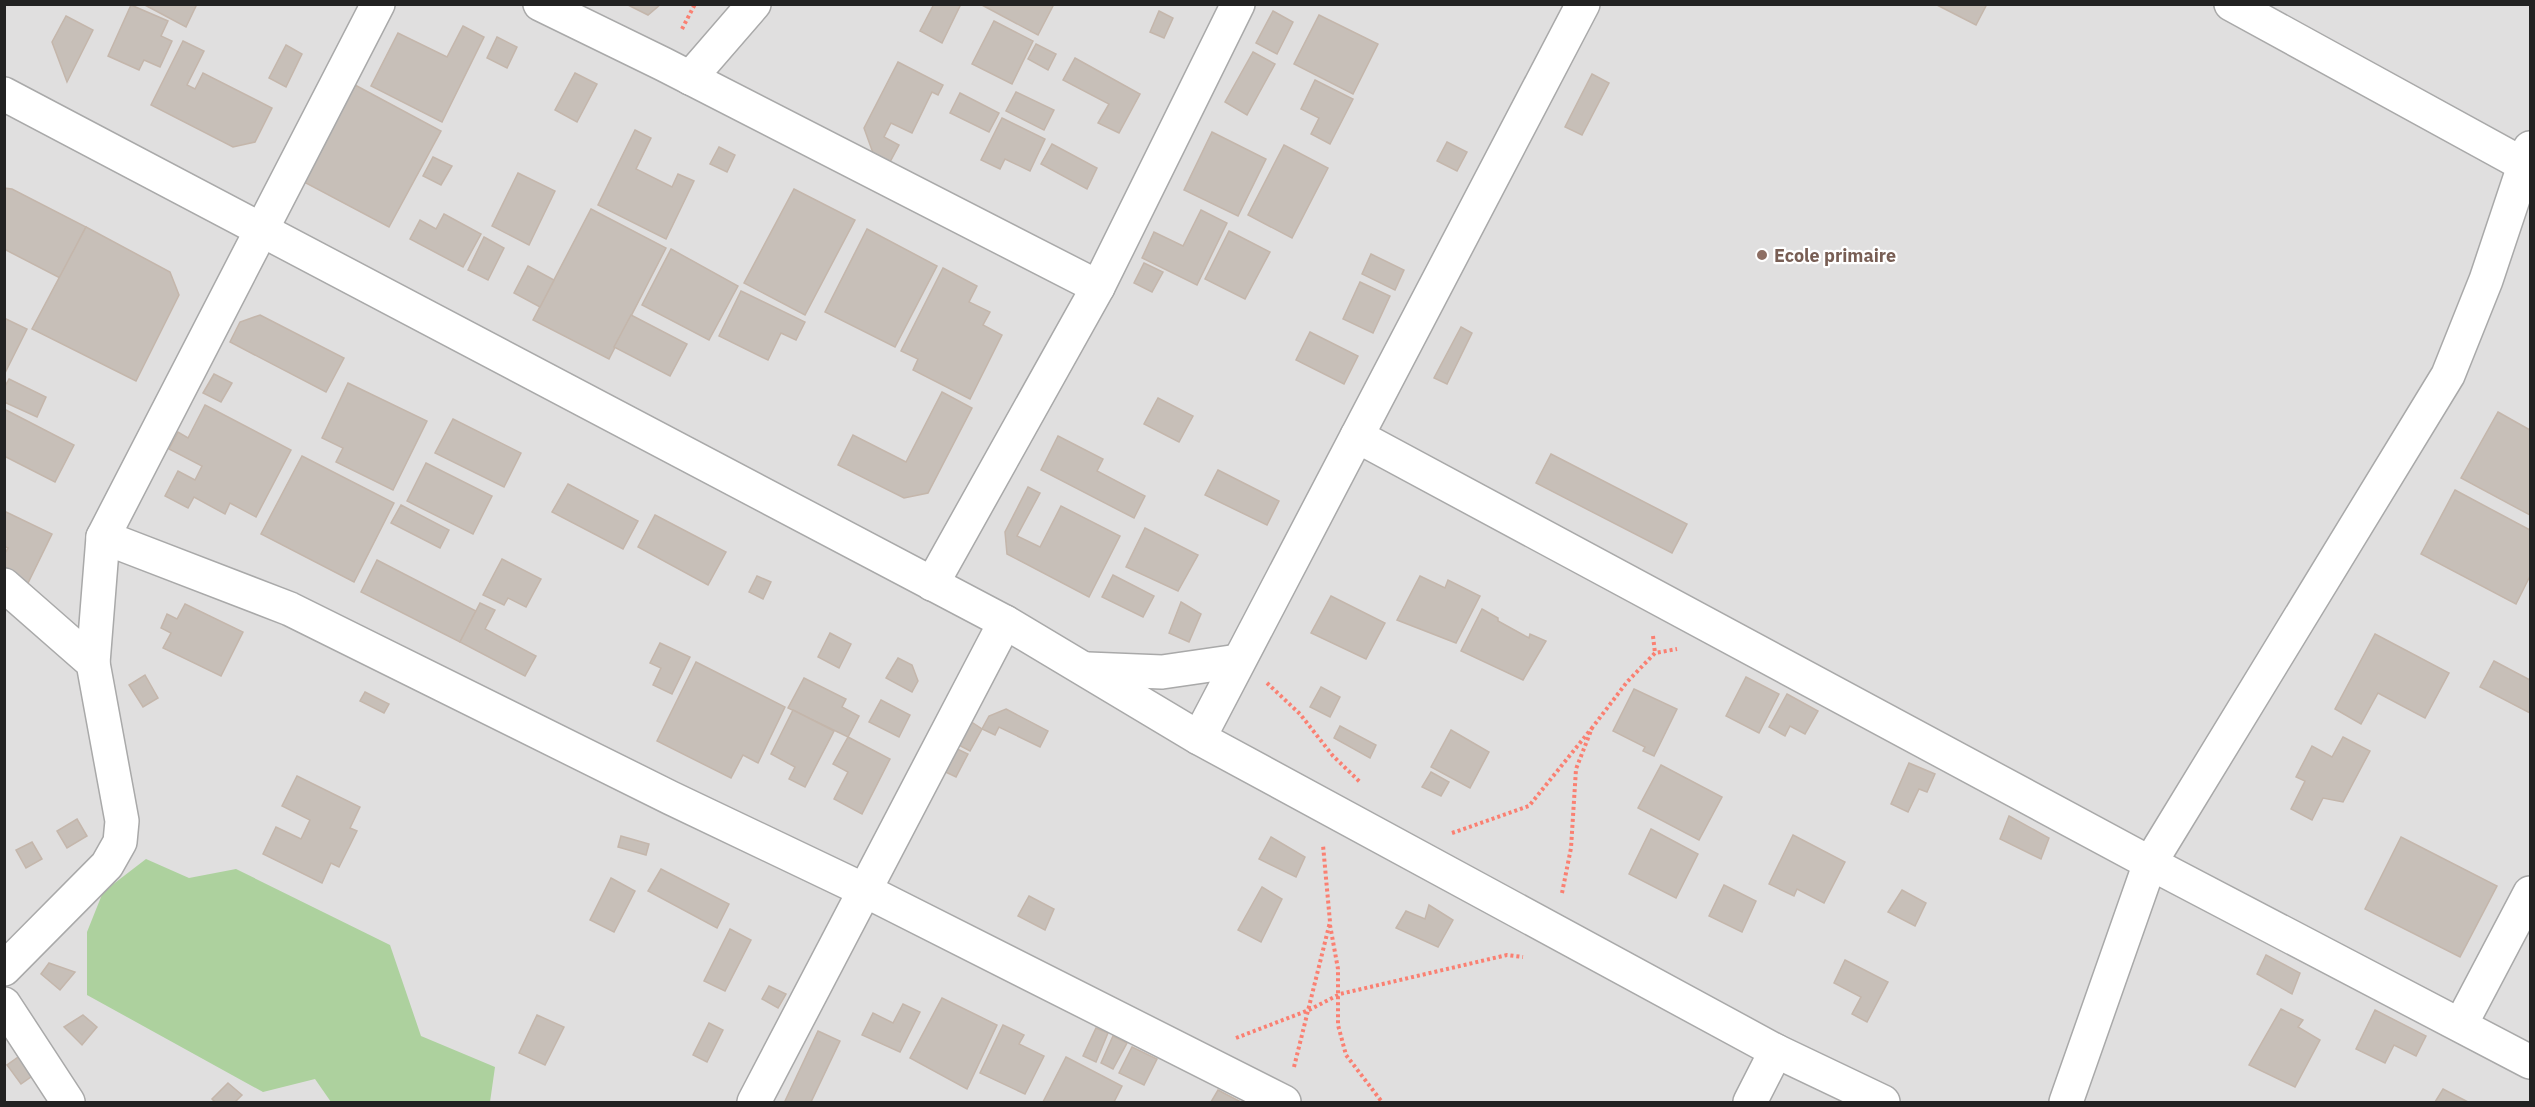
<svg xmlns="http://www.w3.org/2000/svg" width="2535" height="1107" viewBox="0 0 2535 1107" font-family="'IBM Plex Sans',sans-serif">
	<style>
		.residential { fill: #e0dfdf }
		.forest { fill: #add19e }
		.building { fill: #c7bfb8; stroke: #c4b6ab; stroke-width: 1.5 }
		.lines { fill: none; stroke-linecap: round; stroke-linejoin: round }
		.minor-casing { stroke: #a9a9a9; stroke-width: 36 }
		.path { stroke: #fa8072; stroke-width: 4; stroke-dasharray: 3 3; stroke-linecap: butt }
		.minor { stroke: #fff; stroke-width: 33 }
		.education-dot { fill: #8d6e63; stroke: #fff; stroke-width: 2 }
		.labels { text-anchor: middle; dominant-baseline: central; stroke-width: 4.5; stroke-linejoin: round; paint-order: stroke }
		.education-label { font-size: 18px; font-weight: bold; fill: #785e54; stroke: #fff; text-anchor: start }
	</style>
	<rect width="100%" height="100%" fill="#f2efe9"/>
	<!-- residential -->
	<rect class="residential" x="5" y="5" width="2525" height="1097"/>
	<!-- forest -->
	<polygon class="forest" points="146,859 189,878 236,869 390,945 421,1036 495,1067 490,1102 331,1102 315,1079 263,1092 87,995 87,932 103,892"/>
	<!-- building -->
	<g class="building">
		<polygon points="143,4 197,4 186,27"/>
		<polygon points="626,4 661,4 648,15"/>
		<polygon points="934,4 961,4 942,43 920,31"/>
		<polygon points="980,4 1054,4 1038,35"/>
		<polygon points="1935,4 1987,4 1976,25"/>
		<polygon points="131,5 168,21 161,36 172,41 160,67 144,60 139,70 108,56"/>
		<polygon points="1159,11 1173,18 1164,38 1150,32"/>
		<polygon points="1273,11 1293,22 1277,54 1256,43"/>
		<polygon points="1319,15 1378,44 1353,94 1294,64"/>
		<polygon points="66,16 93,30 67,82 52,42"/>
		<polygon points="994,21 1033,41 1012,84 972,64"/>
		<polygon points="463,26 484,37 442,122 371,86 398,33 447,57"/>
		<polygon points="497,37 517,47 507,68 487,58"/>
		<polygon points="183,41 204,51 187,85 195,89 203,73 272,108 255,142 233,147 151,105"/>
		<polygon points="1036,44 1056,54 1048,70 1028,59"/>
		<polygon points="286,45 302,54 286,87 269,78"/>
		<polygon points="1253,52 1275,64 1247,115 1225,102"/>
		<polygon points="1075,58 1140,94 1119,133 1098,123 1109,104 1063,80"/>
		<polygon points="898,62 943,85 938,95 932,92 912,133 891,123 884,137 899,145 890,162 873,153 864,128"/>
		<polygon points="575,73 597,84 577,122 555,110"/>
		<polygon points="1592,74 1609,83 1582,135 1565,127"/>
		<polygon points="1315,80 1353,99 1330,144 1311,134 1319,118 1301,109"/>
		<polygon points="355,85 441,131 389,227 304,182"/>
		<polygon points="1016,92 1054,110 1044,130 1006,111"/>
		<polygon points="960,93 999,113 989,132 950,113"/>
		<polygon points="1002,118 1045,139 1030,171 1005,159 1000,169 981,160"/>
		<polygon points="635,130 651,138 636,169 672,187 678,174 694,181 666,239 598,205"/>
		<polygon points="1212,132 1266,159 1238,216 1184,190"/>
		<polygon points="1447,142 1467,152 1457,171 1437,161"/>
		<polygon points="1052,144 1097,168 1087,189 1041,164"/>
		<polygon points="1284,145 1328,168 1292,238 1248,215"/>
		<polygon points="719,147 735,155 727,172 710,164"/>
		<polygon points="433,157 452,166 441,185 423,176"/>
		<polygon points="518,173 555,191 529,245 492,226"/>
		<polygon points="4,188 12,189 86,227 60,278 4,249"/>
		<polygon points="794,189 855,220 805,315 744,283"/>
		<polygon points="591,209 666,248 609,359 533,320"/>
		<polygon points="1201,210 1227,223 1197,285 1142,258 1154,232 1183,246"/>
		<polygon points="444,214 481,234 463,267 410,239 420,220 436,229"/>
		<polygon points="86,227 170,272 179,295 136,381 32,329"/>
		<polygon points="867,229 937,266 895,347 825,312"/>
		<polygon points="1229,231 1270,252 1245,299 1205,279"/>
		<polygon points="484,237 504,248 488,280 468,270"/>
		<polygon points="671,249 738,286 709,340 642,305"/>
		<polygon points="1371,254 1404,270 1395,290 1362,274"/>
		<polygon points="1144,263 1163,272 1152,292 1134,283"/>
		<polygon points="528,266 554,280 540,307 514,293"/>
		<polygon points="943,268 977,286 969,302 990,312 983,325 1002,335 970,399 913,370 918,359 901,351"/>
		<polygon points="1360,282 1390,296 1373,333 1343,319"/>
		<polygon points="741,291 805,322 796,340 781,333 768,360 719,336"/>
		<polygon points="260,315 344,358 326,392 230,342 240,322"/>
		<polygon points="631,315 687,344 670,376 614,347"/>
		<polygon points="4,318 27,329 4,375"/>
		<polygon points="1461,327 1472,333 1447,384 1434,378"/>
		<polygon points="1310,332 1358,356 1344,384 1296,360"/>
		<polygon points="214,374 232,383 221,402 203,393"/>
		<polygon points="9,379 46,397 37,417 4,402 4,388"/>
		<polygon points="348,383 427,421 393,490 336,462 343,448 322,438"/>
		<polygon points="942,392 972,408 928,493 904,498 838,465 853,435 906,462"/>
		<polygon points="1158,398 1193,416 1179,442 1144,424"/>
		<polygon points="205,405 291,450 256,517 230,503 225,514 194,497 188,508 165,496 178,471 195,480 202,466 169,449 178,432 188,438"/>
		<polygon points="4,409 74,445 55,482 4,456"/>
		<polygon points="2498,412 2530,430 2530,515 2461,478"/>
		<polygon points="453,419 521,453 504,487 435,453"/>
		<polygon points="1058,436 1103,459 1097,471 1145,496 1134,518 1041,470"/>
		<polygon points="1551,454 1687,524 1672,553 1536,483"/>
		<polygon points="302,456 394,503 354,582 261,534"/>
		<polygon points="426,463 492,496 473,534 407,501"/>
		<polygon points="1218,470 1279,501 1267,525 1205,495"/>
		<polygon points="568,484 638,521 623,549 552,512"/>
		<polygon points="1028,487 1040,493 1017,536 1040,547 1061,506 1120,536 1089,597 1007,554 1005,532"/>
		<polygon points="2455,490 2530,530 2530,576 2516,604 2421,554"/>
		<polygon points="401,505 449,530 440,548 391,523"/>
		<polygon points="4,511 52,534 28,583 4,572 4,555 8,548 4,546"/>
		<polygon points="655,515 726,552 708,585 638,547"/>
		<polygon points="1145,528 1198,555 1178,591 1126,567"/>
		<polygon points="502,559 541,579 526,607 508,598 504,605 483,595"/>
		<polygon points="377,560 476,611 460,642 361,592"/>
		<polygon points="1113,575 1154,596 1143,617 1102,597"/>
		<polygon points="757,576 771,582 763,599 749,592"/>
		<polygon points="1420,576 1445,588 1448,580 1480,596 1456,643 1397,620"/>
		<polygon points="1331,596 1385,623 1366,659 1311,633"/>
		<polygon points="1181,602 1201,614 1189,642 1169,633"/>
		<polygon points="480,603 495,610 485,629 536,656 525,676 460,642"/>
		<polygon points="185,604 243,632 221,676 163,648 171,633 161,628 167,614 177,619"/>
		<polygon points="1482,609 1498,618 1498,621 1529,638 1530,634 1546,641 1523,680 1461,651"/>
		<polygon points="830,633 851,644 839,668 818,657"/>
		<polygon points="2375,634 2449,673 2425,718 2378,693 2361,724 2335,709"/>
		<polygon points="660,643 690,657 672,694 653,685 661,668 650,663"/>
		<polygon points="898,658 912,665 918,681 912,692 886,678"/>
		<polygon points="2494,661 2530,680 2530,713 2480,687"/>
		<polygon points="696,662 785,707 758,763 743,755 731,778 657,741"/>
		<polygon points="145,675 158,698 143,707 129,685"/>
		<polygon points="1746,677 1779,694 1759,733 1726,716"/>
		<polygon points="804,678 846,699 842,707 859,716 848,737 788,708"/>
		<polygon points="1321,687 1340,697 1330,717 1310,707"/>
		<polygon points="1634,689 1677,709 1654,756 1643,751 1645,747 1613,731"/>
		<polygon points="365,692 389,704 384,713 360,701"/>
		<polygon points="1787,694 1818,711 1805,734 1790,726 1785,736 1769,727"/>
		<polygon points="881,700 910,715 899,737 869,722"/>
		<polygon points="1006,709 1048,731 1040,747 999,727 995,735 982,729 989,716"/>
		<polygon points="793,710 834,731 805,787 789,779 795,767 771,754"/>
		<polygon points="964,717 982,729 970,751 951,741"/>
		<polygon points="1340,726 1376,745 1370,758 1334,738"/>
		<polygon points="1451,730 1489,752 1470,788 1431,767"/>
		<polygon points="848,737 890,759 862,814 834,799 848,772 833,764"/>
		<polygon points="2343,737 2370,751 2343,802 2323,798 2312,820 2291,809 2305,781 2296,777 2312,746 2332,757"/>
		<polygon points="951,746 968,754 956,777 939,769"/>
		<polygon points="1909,763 1935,774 1927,792 1919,789 1908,812 1891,804"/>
		<polygon points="1661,765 1722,797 1699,840 1638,808"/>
		<polygon points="1431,772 1449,782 1441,796 1422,787"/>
		<polygon points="297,776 360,807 350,828 357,831 339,867 331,863 322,883 263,854 276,827 301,839 310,820 282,806"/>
		<polygon points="2009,816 2049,838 2041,859 2000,839"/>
		<polygon points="77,819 87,836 67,848 57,831"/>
		<polygon points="1651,829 1698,854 1676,898 1629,874"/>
		<polygon points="1793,835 1845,862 1824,903 1797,889 1794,896 1769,884"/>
		<polygon points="621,836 649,844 646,855 618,847"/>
		<polygon points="1271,837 1305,857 1296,877 1259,859"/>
		<polygon points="2401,837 2497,886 2460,957 2365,909"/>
		<polygon points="32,842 42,859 26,868 16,850"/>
		<polygon points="661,869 729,904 717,928 648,891"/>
		<polygon points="611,878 635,891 614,932 590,920"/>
		<polygon points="1724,885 1756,901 1742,932 1709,916"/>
		<polygon points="1262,887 1282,899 1261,942 1238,930"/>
		<polygon points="1902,890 1926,903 1915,926 1888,912"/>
		<polygon points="1029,896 1054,909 1045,930 1018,916"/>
		<polygon points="1429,905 1453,920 1438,947 1396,928 1406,911 1425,919"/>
		<polygon points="730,929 751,940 725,991 704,981"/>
		<polygon points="2266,955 2300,973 2292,994 2257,974"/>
		<polygon points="1845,960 1888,982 1867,1022 1852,1014 1861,997 1834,983"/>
		<polygon points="49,963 75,972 60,990 41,974"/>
		<polygon points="769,986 786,994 778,1008 762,999"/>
		<polygon points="942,998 997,1025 967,1089 910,1058"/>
		<polygon points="903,1004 920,1012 900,1052 862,1035 873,1013 893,1023"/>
		<polygon points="2281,1009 2303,1020 2298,1027 2320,1040 2295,1087 2249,1065"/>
		<polygon points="2375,1010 2426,1036 2416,1056 2394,1045 2385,1063 2356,1049"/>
		<polygon points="83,1015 97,1027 82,1045 64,1027"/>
		<polygon points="537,1015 564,1027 545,1065 519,1053"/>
		<polygon points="709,1023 723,1030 707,1062 693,1055"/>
		<polygon points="1003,1025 1024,1035 1019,1044 1044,1056 1025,1094 980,1073"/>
		<polygon points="1096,1028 1108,1033 1096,1062 1083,1056"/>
		<polygon points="818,1031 840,1041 811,1102 788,1102 785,1101"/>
		<polygon points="1113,1036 1127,1043 1113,1069 1101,1063"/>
		<polygon points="1132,1047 1157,1059 1144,1085 1119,1073"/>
		<polygon points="21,1055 35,1074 21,1084 7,1065"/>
		<polygon points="1066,1057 1122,1086 1114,1102 1043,1102"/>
		<polygon points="228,1083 242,1095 235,1102 215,1102 212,1099"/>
		<polygon points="2443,1089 2468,1102 2435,1102"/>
		<polygon points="1218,1090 1239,1101 1238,1102 1211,1102"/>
	</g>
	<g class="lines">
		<defs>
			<g id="minor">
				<polyline points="540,4 663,64 1098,287"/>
				<polyline points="2231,4 2530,168"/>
				<polyline points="690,78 754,4"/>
				<polyline points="4,94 1005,622 1199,738 1776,1051 1883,1102"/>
				<polyline points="1357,436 2150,863 2530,1062"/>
				<polyline points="103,537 290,609 671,798 866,891 1284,1102"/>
				<polyline points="932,584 1098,287 1238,4"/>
				<polyline points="4,585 93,663 122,821 120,842 107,865 4,969"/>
				<polyline points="93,663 103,537 378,4"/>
				<polyline points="1088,669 1162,672 1238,661"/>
				<polyline points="1199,738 1583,4"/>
				<polyline points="4,1004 68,1102"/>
				<polyline points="2461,1024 2530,893"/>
				<polyline points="754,1102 1005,622"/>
				<polyline points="1750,1102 1776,1051"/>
				<polyline points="2066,1102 2150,863 2448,375 2486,280 2530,148"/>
			</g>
		</defs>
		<!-- minor casing -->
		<use href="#minor" class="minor-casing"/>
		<!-- path -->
		<g class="path">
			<polyline points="682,29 695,4"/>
			<polyline points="1653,636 1655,653"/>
			<polyline points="1267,683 1300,714 1333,756 1360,782"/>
			<polyline points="1452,833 1529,806 1592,728"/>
			<polyline points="1562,893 1571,848 1576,769 1592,728 1627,682 1655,653 1677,649"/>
			<polyline points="1330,925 1338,969 1338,1025 1346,1055 1382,1102"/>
			<polyline points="1236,1038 1309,1010 1340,994 1507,955 1523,957"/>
			<polyline points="1294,1067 1330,922 1323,845"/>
		</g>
		<!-- minor -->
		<use href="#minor" class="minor"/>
	</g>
	<!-- markers -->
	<circle class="education-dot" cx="1762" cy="255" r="6"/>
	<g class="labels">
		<!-- education labels -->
		<g class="education-label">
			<text x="1774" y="255">Ecole primaire</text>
		</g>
	</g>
	<!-- border -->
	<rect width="2535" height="1107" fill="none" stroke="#222222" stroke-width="12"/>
</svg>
